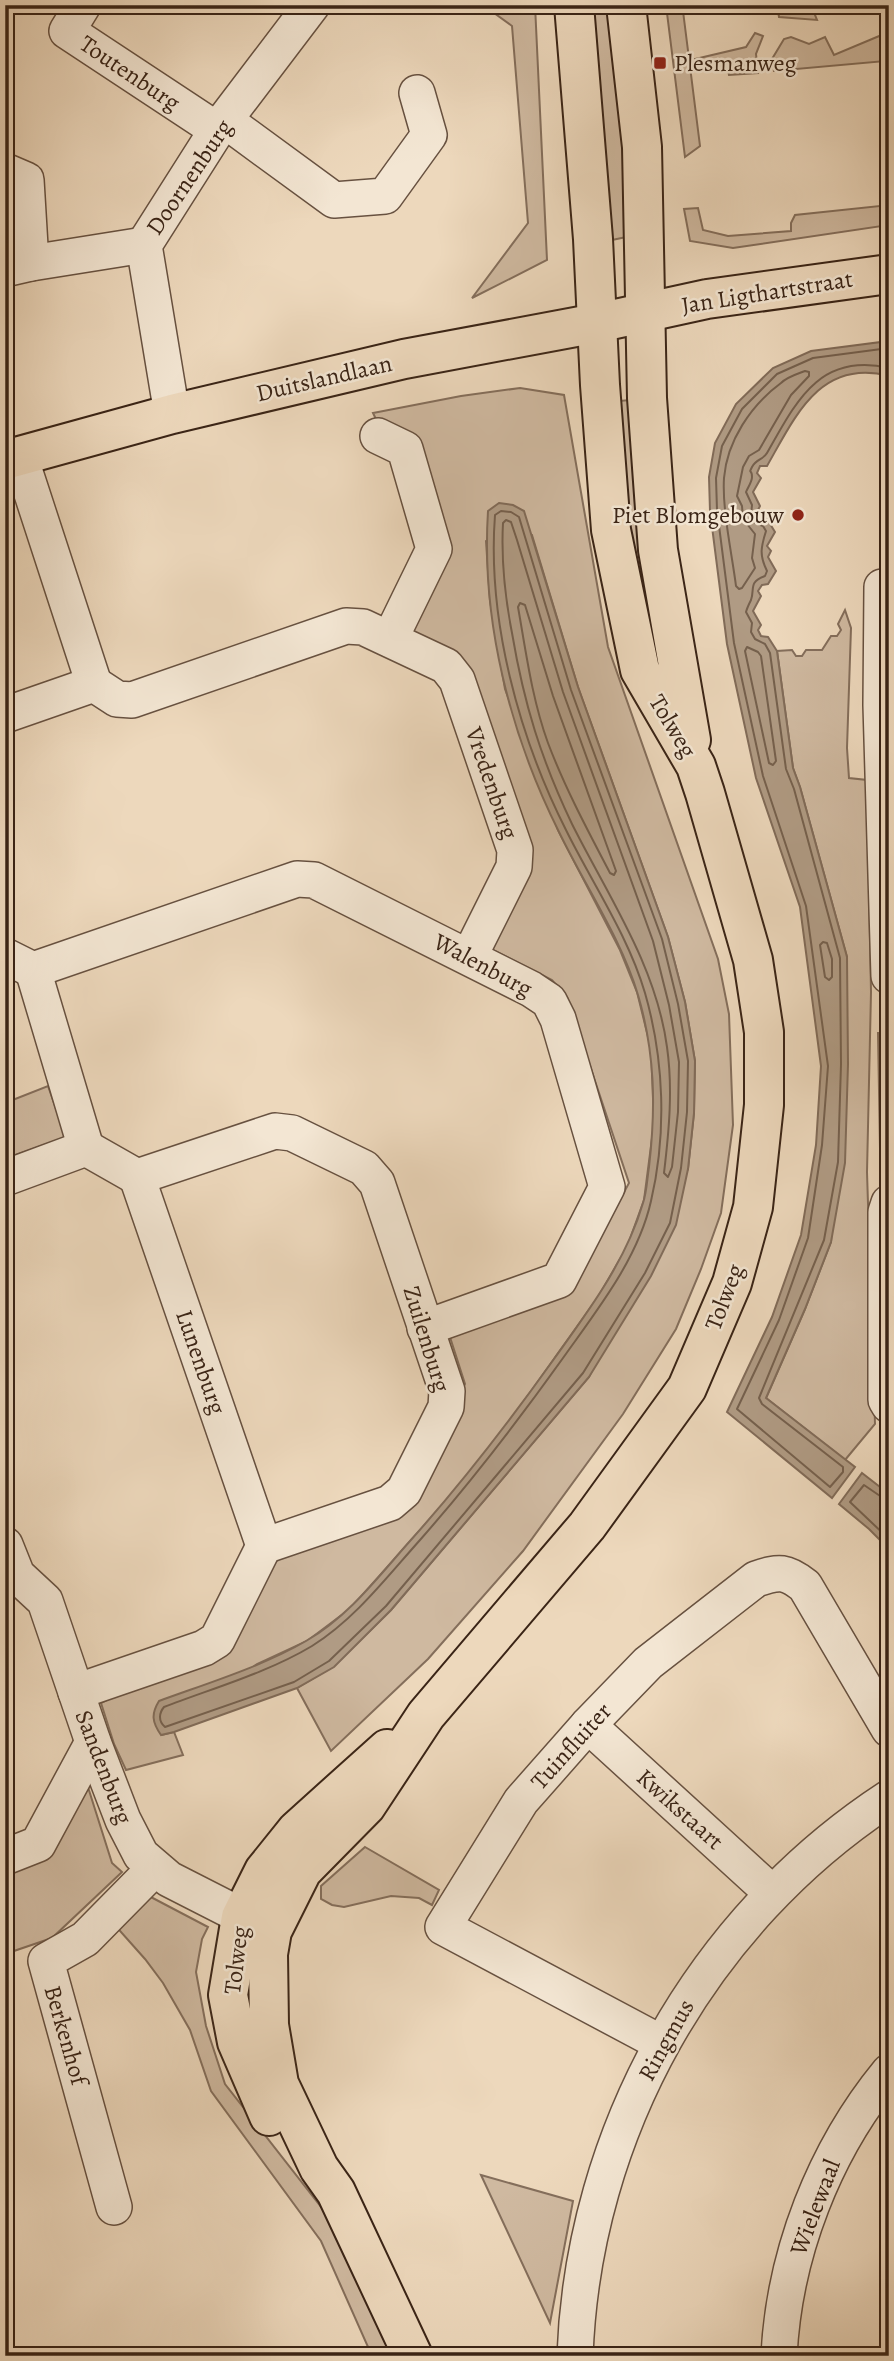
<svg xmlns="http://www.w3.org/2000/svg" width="894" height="2361" viewBox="0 0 894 2361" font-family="Alegreya,serif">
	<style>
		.green { fill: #cfb9a0; stroke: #846e5b; stroke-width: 2 }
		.water { fill: #b09b84; stroke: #816b58; stroke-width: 2 }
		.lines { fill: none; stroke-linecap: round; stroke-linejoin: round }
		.shore { stroke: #75604d; stroke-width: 2 }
		.minor-casing { stroke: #675140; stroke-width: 38 }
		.major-casing { stroke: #3a2416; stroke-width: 42 }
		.minor { stroke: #f3e6d3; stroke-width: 35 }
		.major { stroke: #edd8bc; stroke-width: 38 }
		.poi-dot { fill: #8f2418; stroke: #f3e6d3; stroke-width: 2.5 }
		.labels { text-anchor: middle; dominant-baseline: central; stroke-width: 5; stroke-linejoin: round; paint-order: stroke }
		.poi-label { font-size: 24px; fill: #3a2416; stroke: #f3e6d3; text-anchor: start }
		.street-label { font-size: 24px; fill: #3a2416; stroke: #f3e6d3 }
	</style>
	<rect width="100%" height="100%" fill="#edd8bc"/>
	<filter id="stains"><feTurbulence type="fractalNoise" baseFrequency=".00286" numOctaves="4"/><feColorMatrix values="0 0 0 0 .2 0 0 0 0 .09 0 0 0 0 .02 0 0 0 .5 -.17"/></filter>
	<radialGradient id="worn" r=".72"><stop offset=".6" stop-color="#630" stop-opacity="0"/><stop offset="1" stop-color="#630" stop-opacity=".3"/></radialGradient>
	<!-- green -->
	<g class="green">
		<polygon points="483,5 535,5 547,260 472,298 528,223 512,26"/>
		<polygon points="589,5 613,5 636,235 612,240"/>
		<polygon points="666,5 692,5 683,11 700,146 685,157"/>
		<polygon points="777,5 811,5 817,20 779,17"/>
		<polygon points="884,17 889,18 889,99 885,61 774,71 772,59 784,39 791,37 809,44 825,37 834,55 884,34"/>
		<polygon points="755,33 763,36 756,54 758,73 729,75 727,65 696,68 695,59 746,47"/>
		<polygon points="889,205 889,225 733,248 690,241 684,209 698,208 703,230 728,236 791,231 791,223 795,215"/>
		<polygon points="520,388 564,395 608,647 718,959 729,1014 733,1125 721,1213 701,1269 676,1329 623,1414 523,1551 428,1659 331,1751 297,1688 334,1666 391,1610 589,1377 688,1169 694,1113 695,1061 685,1002 668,937 578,687 532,535 486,541 490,601 505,689 558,830 620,950 637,992 651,1049 654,1123 644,1200 627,1247 598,1297 514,1415 459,1486 351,1608 307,1641 257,1664 161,1735 174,1732 183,1755 126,1770 114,1744 101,1703 114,1696 217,1657 271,1566 283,1555 408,1502 465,1384 449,1334 572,1290 629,1183 567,997 552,980 491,949 528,840 411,632 445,563 373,413 461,396"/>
		<polygon points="630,400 643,583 689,745 647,648 608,402"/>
		<polygon points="845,610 851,628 847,748 849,778 867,780 871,992 867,1172 875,1424 845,1460 766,1398 805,1309 831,1242 847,957 800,787 793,768 777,651 792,650 796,656 802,656 806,650 822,650 831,636 837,636 841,630 838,624"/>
		<polygon points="878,1033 889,1033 889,1148 880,1148"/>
		<polygon points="48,1086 66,1137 5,1159 5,1103"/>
		<polygon points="87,1784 112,1863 122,1872 52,1938 5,1954 5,1871"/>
		<polygon points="365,1847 439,1890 432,1905 419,1898 391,1896 344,1907 332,1905 321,1899 321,1886"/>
		<polygon points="147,1895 208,1927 202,1939 196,1972 206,2026 225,2084 339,2230 395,2356 372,2356 321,2241 211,2091 190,2030 163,1983 145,1959 112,1922"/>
		<polygon points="481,2175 573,2201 550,2323"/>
	</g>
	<!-- water -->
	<g class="water">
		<path d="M889,341V376C820,358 795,417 767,466H760L757,473L761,478L753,492L760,506L757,512L761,518L767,519L775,532L767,546L771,551L768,557L776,571L768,584L762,585L758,591L761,596L753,611L761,625L758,630L761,636L768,637L777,651L793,768L800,787L847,957L848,1064L845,1163L831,1242L805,1309L766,1398L855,1467L832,1498L727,1412L772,1317L801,1235L816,1145L821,1066L800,907L756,778L727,644L710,511L709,477L715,443L736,404L773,368L811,351Z"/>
		<path d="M499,503L513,505L524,511L578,687L668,937L685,1002L695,1061L694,1113L688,1169L676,1225L651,1276L589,1377L391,1610L334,1667L297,1688L174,1732L161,1735C152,1722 151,1714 159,1701C208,1683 261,1667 306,1641C349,1616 378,1577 410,1541C462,1483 509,1422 554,1359C589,1310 626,1261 643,1203C647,1191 647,1179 649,1167C656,1107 655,1053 638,995C621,938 585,886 559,832C510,734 481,621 488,511Z"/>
		<polygon points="862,1473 889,1494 889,1549 869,1529 839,1504"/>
	</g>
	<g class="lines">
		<!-- shore -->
		<g class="shore">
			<path d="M889,348L813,358L777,374L742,409L722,446L716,478L717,510L734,643L763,776L806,906L828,1066L822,1145L808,1238L779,1320L737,1409L830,1487L843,1472V1467L762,1404L759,1398L824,1240L838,1162L841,1064L840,958L794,789L786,769L770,653L765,644L755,639L751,632L752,623L746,612C747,608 749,604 751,600C755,589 748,582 765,576L767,571C759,555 761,547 766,531L763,526L755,523L751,516L752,505L746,492C748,487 752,482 752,477C752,468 748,475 752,467C756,459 763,460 767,453C796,402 819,352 889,368"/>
			<path d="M805,371L809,372V376L791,395L759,450L749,456L743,467L737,496L742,506L743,519L755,534L752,558L755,568L742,588L739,589L736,586C732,554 722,510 724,478C727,441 751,405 781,383C787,377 797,374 805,371Z"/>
			<path d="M501,511L511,512L519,517L571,690L662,939L678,1004L688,1061L687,1112L681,1168L670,1223L645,1273L583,1373L386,1606L329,1661L294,1682L165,1727C158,1721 159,1713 164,1707C213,1688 267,1673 312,1646C355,1619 386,1578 420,1540C471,1482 518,1421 563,1358C597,1310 638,1259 651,1201C667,1133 664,1059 645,993C628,935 592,883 566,830C519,737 487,620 495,515Z"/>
			<path d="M506,520L511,522L517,540L563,692L653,941L669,1005L679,1062L678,1112L672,1167L668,1177L664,1173C669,1131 673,1089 667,1047C656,965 608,896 572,824C541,759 524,704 512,633C505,597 501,560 503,523Z"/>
			<path d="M520,603L525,605L553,696L616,871L614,875L610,873C588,831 565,788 548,743C532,699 526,652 518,607Z"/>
			<polygon points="747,647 758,652 761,656 776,761 773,765 769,763 745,651"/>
			<polygon points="823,942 827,943 832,959 832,977 829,980 825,977 820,945"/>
			<polyline points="889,1499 883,1498 864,1485 850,1502 889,1539"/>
		</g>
		<defs>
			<g id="minor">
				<polyline points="83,5 67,31 217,130"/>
				<polyline points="226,121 334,200 385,196 429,135 417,93"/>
				<polyline points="5,171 26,180 31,263"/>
				<polyline points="5,269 31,263 144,245"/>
				<polyline points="172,414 144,245 217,130 312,5"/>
				<polyline points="378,436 405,449 434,549 390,639"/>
				<polyline points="20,457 94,684"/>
				<polyline points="889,586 882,587 881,705 889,976"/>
				<polyline points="5,715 94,684 117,699 132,700 346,626 363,627 446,666 457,680 515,850 514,867 469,957"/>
				<polyline points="5,956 33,970 297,879 314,880 531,989 549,1001 558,1019 607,1187 559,1280 425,1328"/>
				<polyline points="33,970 86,1148"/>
				<polyline points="137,1177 264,1546"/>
				<polyline points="5,1178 86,1148 137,1177 275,1131 292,1133 364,1168 377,1183 447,1391 446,1407 404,1491 390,1503 264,1546 217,1640 204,1648 76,1692"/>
				<polyline points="889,1203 886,1212 886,1400 889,1405"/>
				<polyline points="5,1545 17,1575 45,1601 93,1742 123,1820 141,1855 169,1879 267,1929"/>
				<polyline points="588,1725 772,1893"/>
				<polyline points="5,1857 38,1844 93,1742"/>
				<path d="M661,2043L443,1927L521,1801L588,1725L648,1663L756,1579C780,1571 786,1571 805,1586L889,1729"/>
				<polyline points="114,2207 46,1961 85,1939 155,1868"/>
				<path d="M575,2356C583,2132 702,1920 889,1798"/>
				<path d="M779,2356C784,2254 824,2151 889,2072"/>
			</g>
			<g id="major">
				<polyline points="626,5 642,147 647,398 658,550 691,740"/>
				<polyline points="5,460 172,414 404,359 597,323 707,299 889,274"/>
				<polyline points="269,2116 237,2042 228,1995 241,1917 264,1871 297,1830 387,1749"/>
				<polyline points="413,2356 336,2192 319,2168 279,2084 269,2025 268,1954 272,1931 302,1871 366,1806 426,1715 587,1526 687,1388 732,1283 753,1207 764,1105 764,1032 753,960 705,793 696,766 640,670 611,530 600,385 593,239 574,5"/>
			</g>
		</defs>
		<!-- minor casing -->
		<use href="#minor" class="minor-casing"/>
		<!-- major casing -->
		<use href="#major" class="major-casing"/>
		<!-- minor -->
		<use href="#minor" class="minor"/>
		<!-- major -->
		<use href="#major" class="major"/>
	</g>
	<!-- markers -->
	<g class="poi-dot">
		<rect x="653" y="56" width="14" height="14" rx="3.5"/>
		<circle cx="798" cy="515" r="7"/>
	</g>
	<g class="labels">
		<!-- poi labels -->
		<g class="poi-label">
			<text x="674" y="63">Plesmanweg</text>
			<text x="784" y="515" text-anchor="end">Piet Blomgebouw</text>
		</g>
		<!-- street labels -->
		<g class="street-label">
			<text transform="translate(130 73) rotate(34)">Toutenburg</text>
			<text transform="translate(189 177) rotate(-56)">Doornenburg</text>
			<text transform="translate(767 292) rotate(-9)">Jan Ligthartstraat</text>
			<text transform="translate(324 378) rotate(-13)">Duitslandlaan</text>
			<text transform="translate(673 726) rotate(59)">Tolweg</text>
			<text transform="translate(492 783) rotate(71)">Vredenburg</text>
			<text transform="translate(483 965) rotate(28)">Walenburg</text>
			<text transform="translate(724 1297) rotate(-69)">Tolweg</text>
			<text transform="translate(427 1339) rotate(73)">Zuilenburg</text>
			<text transform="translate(201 1362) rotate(71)">Lunenburg</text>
			<text transform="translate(571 1746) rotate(-48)">Tuinfluiter</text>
			<text transform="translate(104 1767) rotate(69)">Sandenburg</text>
			<text transform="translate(680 1809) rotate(42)">Kwikstaart</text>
			<text transform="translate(236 1960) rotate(-83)">Tolweg</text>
			<text transform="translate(66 2035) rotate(74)">Berkenhof</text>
			<text transform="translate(666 2040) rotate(-61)">Ringmus</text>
			<text transform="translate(815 2207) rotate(-69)">Wielewaal</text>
		</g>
	</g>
	<!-- margin -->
	<rect width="894" height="2361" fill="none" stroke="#edd8bc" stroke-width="28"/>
	<rect x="7" y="7" width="880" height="2347" fill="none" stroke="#3a2416" stroke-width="3.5"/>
	<rect x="14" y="14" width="866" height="2333" fill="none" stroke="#3a2416" stroke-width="2"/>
	<rect width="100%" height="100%" filter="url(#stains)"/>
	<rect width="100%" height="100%" fill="url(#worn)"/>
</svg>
